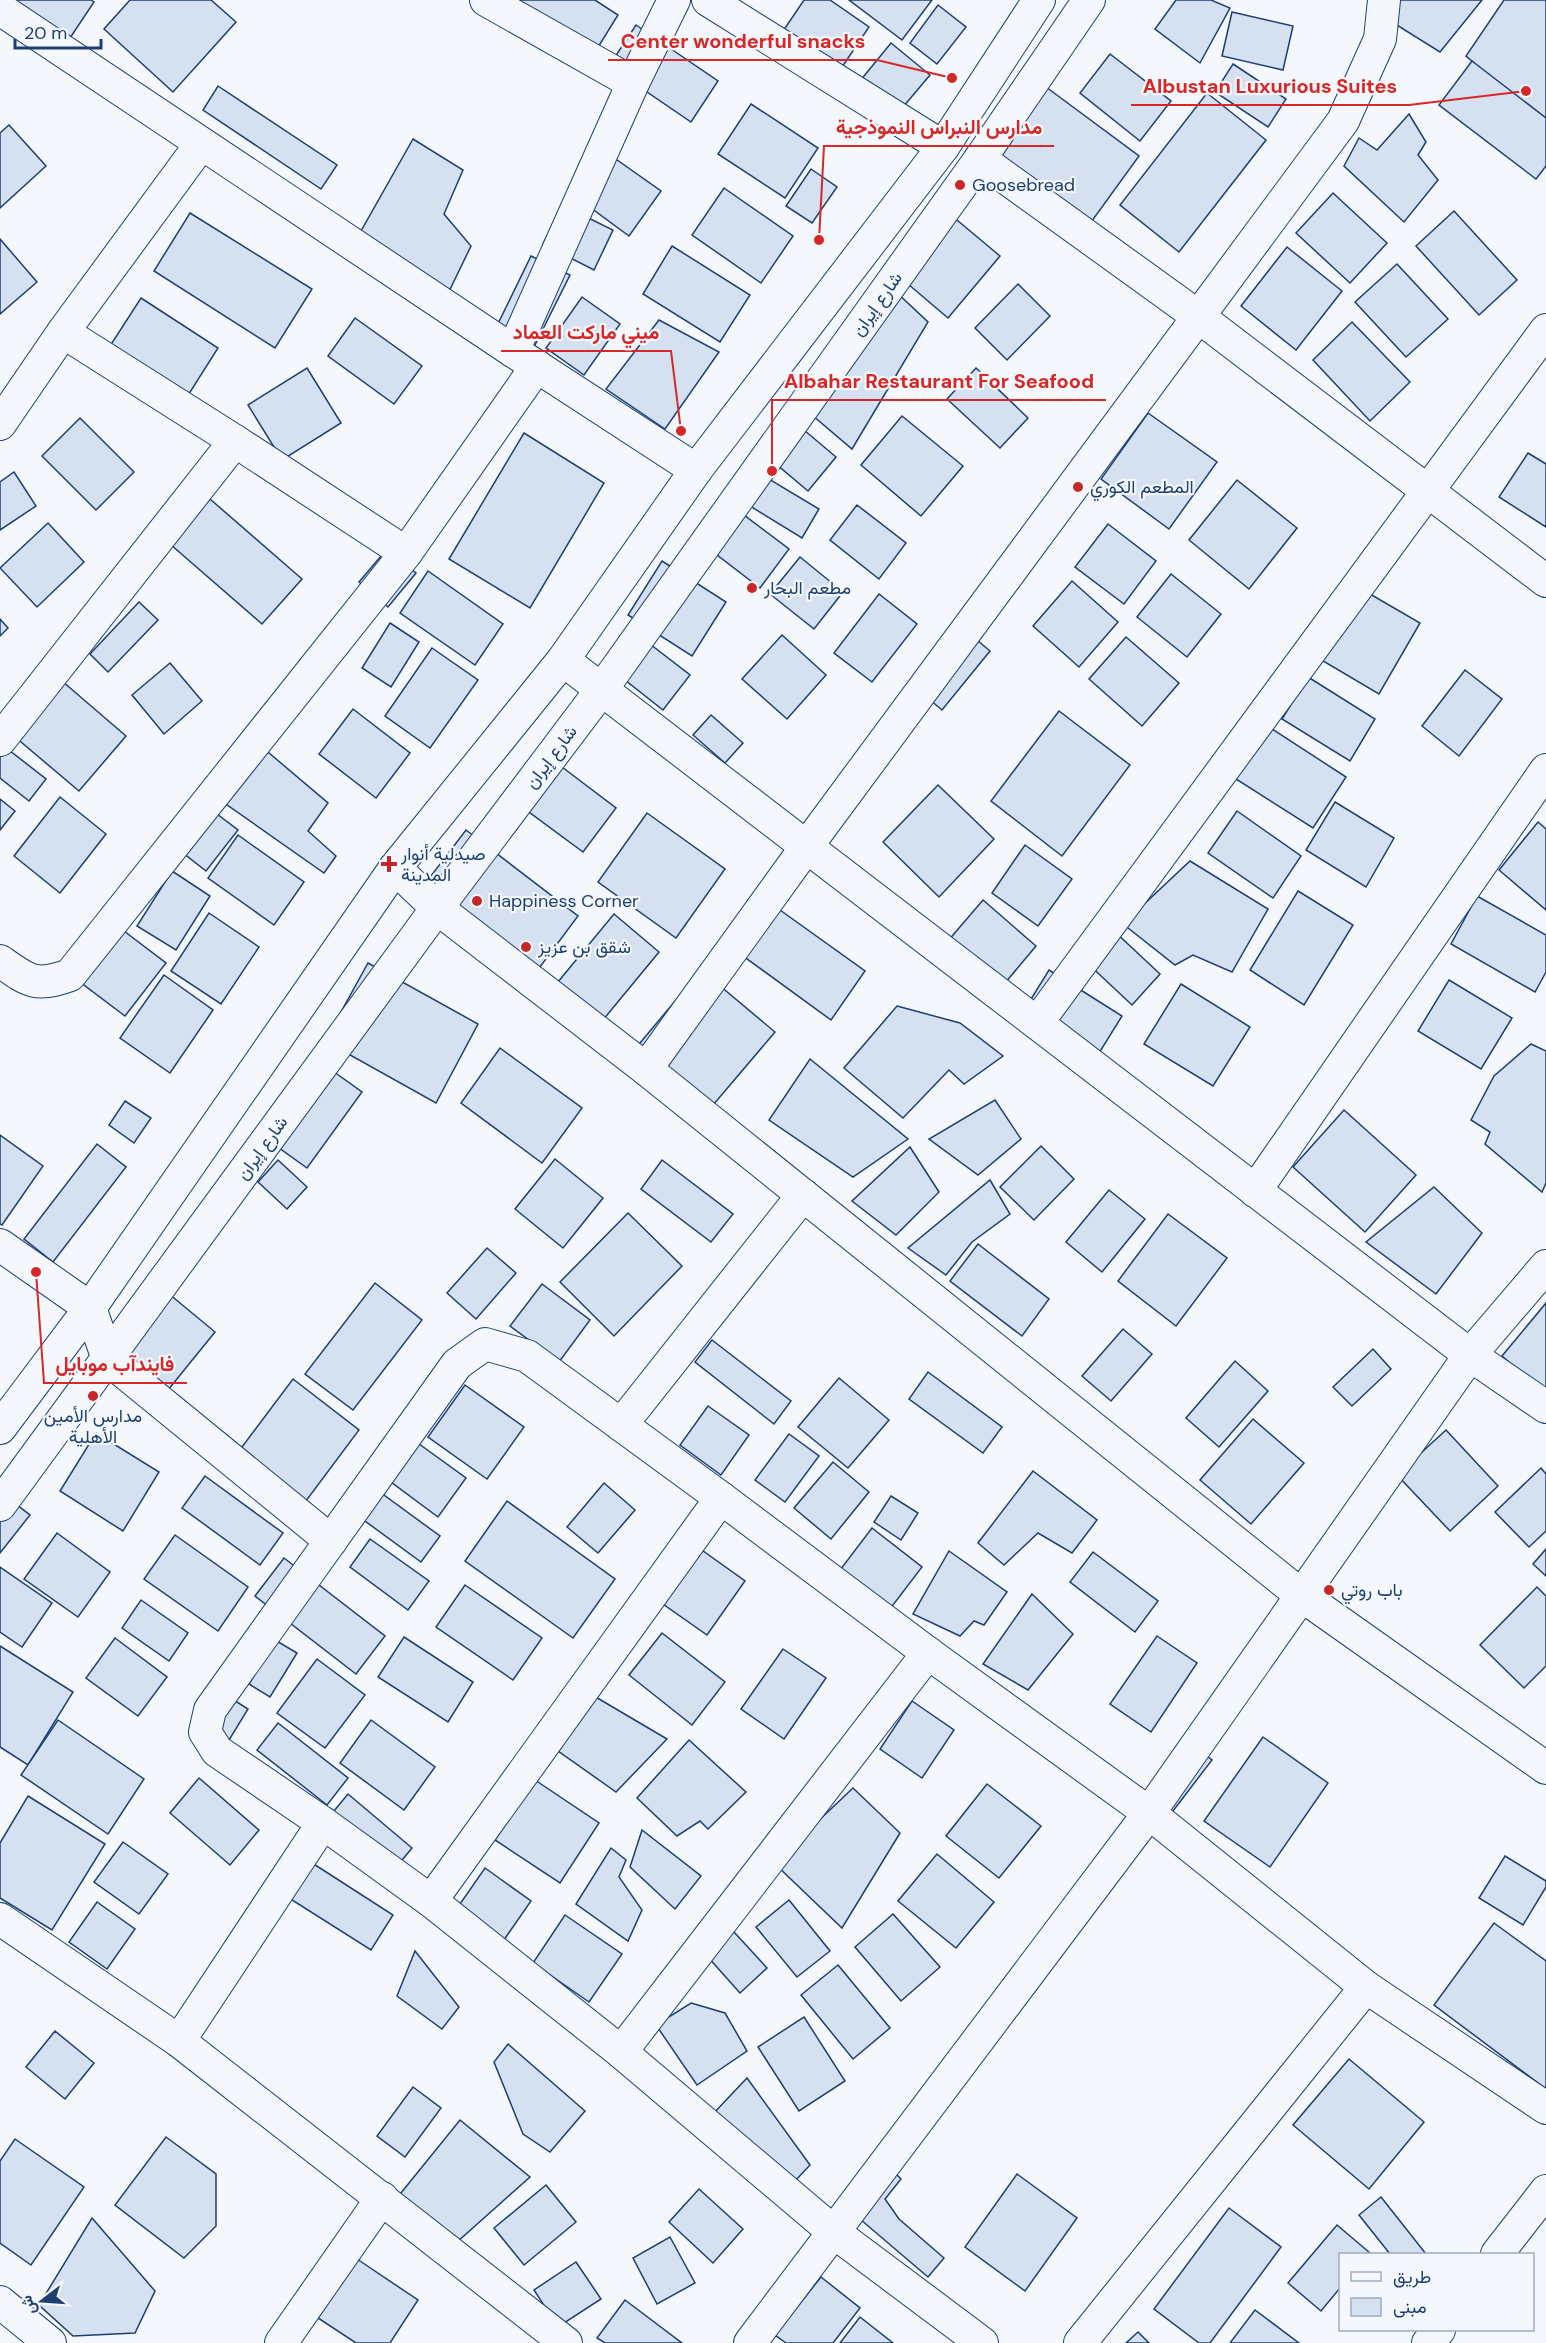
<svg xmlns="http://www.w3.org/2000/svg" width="1546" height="2343" viewBox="0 0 1546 2343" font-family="'DM Sans',Vazirmatn,sans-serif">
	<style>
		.building { fill: #d5e0f0; stroke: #1d3f73; stroke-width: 1.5 }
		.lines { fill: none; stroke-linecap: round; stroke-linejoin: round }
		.minor-casing { stroke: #1d3f73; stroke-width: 34 }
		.minor { stroke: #f4f7fb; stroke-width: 32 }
		.poi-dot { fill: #c62828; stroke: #f4f7fb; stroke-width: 2 }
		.labels { text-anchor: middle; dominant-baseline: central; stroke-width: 4.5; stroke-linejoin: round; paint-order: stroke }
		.poi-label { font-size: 18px; fill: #1d3f73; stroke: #f4f7fb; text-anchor: start }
		.street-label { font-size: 18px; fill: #1d3f73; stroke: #f4f7fb }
		.leader { fill: none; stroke: #d62828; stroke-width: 2 }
		.callout-dot { fill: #d62828; stroke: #f4f7fb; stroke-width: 2 }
		.callout-label { font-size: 20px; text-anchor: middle; font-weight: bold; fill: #d62828; stroke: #f4f7fb; stroke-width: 4.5; stroke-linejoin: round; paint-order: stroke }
	</style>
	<rect width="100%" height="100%" fill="#f4f7fb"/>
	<!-- building -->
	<g class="building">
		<polygon points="0,0 91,0 94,2 60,53"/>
		<polygon points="130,0 211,0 236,22 173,92 104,29"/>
		<polygon points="504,0 595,0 618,15 592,57"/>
		<polygon points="804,0 830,0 869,27 832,82 775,43"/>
		<polygon points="849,0 932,0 902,40"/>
		<polygon points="1176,0 1211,0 1230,8 1200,63 1155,29"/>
		<polygon points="1378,0 1482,0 1440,52 1371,9"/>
		<polygon points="1504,0 1546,0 1546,125 1466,56"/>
		<polygon points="938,5 966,27 937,64 910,43"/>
		<polygon points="1232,12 1293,26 1283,70 1222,56"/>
		<polygon points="636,25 718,81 691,122 609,66"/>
		<polygon points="891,43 930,75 898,113 860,81"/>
		<polygon points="1110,54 1171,101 1140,141 1080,93"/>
		<polygon points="1472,61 1546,118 1546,166 1536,179 1439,105"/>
		<polygon points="1233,64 1286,99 1268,127 1215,92"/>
		<polygon points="218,86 337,165 321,189 203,110"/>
		<polygon points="1046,87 1139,156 1089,225 995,156"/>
		<polygon points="1207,93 1266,140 1179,252 1120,205"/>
		<polygon points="751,104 818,148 785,198 718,154"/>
		<polygon points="1409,114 1426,142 1418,155 1438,180 1404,222 1344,166 1359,138 1377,150"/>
		<polygon points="9,125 46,166 0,208 0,133"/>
		<polygon points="413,139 463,170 444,214 471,246 441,308 348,254"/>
		<polygon points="603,150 661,191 629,236 572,194"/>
		<polygon points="811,169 837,187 812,223 786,206"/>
		<polygon points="724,188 793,236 761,283 692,235"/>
		<polygon points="1333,193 1387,243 1350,283 1296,233"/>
		<polygon points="562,205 613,230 594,270 543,244"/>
		<polygon points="939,205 1000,256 948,318 888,267"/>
		<polygon points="1454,211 1517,280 1479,315 1416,246"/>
		<polygon points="190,213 312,289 275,348 154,271"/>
		<polygon points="0,239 37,282 0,314"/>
		<polygon points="672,246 750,295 720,342 643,294"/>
		<polygon points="1287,247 1342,291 1296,350 1241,306"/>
		<polygon points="531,256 570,275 531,353 493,334"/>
		<polygon points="1397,264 1448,319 1406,357 1355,302"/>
		<polygon points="1018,284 1050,316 1007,360 975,328"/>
		<polygon points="895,291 928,322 852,449 799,404"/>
		<polygon points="582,297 620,324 584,375 546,348"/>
		<polygon points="141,298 218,348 187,397 110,346"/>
		<polygon points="355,318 422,366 394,404 328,356"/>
		<polygon points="659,320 719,352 665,429 606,389"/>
		<polygon points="1352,322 1410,382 1370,421 1313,360"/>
		<polygon points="307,368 341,423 282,460 248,405"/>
		<polygon points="976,368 1028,418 1000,448 947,399"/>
		<polygon points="1148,413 1217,462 1169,529 1101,479"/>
		<polygon points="785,414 836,457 808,491 757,448"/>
		<polygon points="902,416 963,466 921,516 861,465"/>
		<polygon points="80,418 134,472 96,510 42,456"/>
		<polygon points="524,433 604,483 530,608 449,559"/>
		<polygon points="1528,453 1546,464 1546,527 1499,497"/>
		<polygon points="14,472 36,506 0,530 0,482"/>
		<polygon points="762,475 819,509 802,538 745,503"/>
		<polygon points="1237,480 1297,528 1249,589 1189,540"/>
		<polygon points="210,499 302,579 262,624 170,544"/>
		<polygon points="728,503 789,549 760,588 699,541"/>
		<polygon points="857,505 906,543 879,579 830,540"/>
		<polygon points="48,523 84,562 37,607 0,568"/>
		<polygon points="1108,524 1156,561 1124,604 1075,567"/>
		<polygon points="387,549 416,573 388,607 359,582"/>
		<polygon points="800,557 843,592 814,629 770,594"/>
		<polygon points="662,561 726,602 692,656 628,615"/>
		<polygon points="428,571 503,624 475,665 400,613"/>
		<polygon points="1171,574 1221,614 1187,657 1137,617"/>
		<polygon points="1072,581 1118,622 1079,667 1033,626"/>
		<polygon points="1358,587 1420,623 1379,694 1318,658"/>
		<polygon points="879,594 917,624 872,682 834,653"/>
		<polygon points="139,602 158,620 108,672 90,654"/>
		<polygon points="0,619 8,628 0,636"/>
		<polygon points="390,623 419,642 391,687 362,668"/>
		<polygon points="782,635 826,675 787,719 742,679"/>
		<polygon points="971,635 990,651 942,710 923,694"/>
		<polygon points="1126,637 1179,683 1142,726 1089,679"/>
		<polygon points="646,641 690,675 663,710 620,676"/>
		<polygon points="432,648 478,680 430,748 385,716"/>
		<polygon points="170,663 202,701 164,734 132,695"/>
		<polygon points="1465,670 1502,699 1459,756 1422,726"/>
		<polygon points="55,675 126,736 79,791 8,731"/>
		<polygon points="1308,677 1375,719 1350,761 1282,719"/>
		<polygon points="353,709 410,753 376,798 319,754"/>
		<polygon points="1059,711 1130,765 1062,856 991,801"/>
		<polygon points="711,715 743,743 725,763 693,735"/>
		<polygon points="1269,727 1346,777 1313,828 1236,779"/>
		<polygon points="0,743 46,779 29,801 0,778"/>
		<polygon points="262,747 328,803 308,831 336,856 324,873 223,802"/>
		<polygon points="562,767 616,808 583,852 529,812"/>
		<polygon points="938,785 994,839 939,897 883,842"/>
		<polygon points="60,797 106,834 60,893 14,856"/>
		<polygon points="0,799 15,811 0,830"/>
		<polygon points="1335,802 1394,838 1366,887 1306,850"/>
		<polygon points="209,808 238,830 206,871 178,849"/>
		<polygon points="1237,811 1301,856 1273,898 1208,853"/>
		<polygon points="647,813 725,869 676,938 598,882"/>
		<polygon points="1538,822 1546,829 1546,910 1499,870"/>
		<polygon points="466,830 578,916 537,971 424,885"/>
		<polygon points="238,835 304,882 274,925 208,878"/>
		<polygon points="1025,845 1072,879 1038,926 992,893"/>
		<polygon points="1190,861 1268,909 1232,972 1193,955 1175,965 1123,924"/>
		<polygon points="172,871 210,896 176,950 137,926"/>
		<polygon points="1298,891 1353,925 1304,1005 1250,970"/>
		<polygon points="1477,896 1546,935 1546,972 1535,992 1451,944"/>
		<polygon points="983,900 1036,946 1000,989 947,942"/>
		<polygon points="773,905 865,971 831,1020 739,953"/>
		<polygon points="209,913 259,947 221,1004 171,971"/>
		<polygon points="614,914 659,952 598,1026 553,988"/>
		<polygon points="120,928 166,963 125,1016 80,982"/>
		<polygon points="1113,930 1160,974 1132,1005 1084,960"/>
		<polygon points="368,963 478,1024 436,1103 325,1041"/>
		<polygon points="701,970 775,1032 708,1111 635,1049"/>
		<polygon points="1049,970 1122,1016 1096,1058 1023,1012"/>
		<polygon points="164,975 213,1010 170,1073 120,1038"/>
		<polygon points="1449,980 1512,1018 1481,1069 1418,1031"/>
		<polygon points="1181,984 1250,1027 1213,1086 1144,1044"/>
		<polygon points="897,1006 960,1023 1003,1056 964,1084 949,1070 903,1118 844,1068"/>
		<polygon points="1531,1044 1546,1051 1546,1183 1542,1192 1485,1144 1490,1132 1471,1120 1494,1076"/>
		<polygon points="500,1048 582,1108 542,1163 461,1103"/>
		<polygon points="810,1059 908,1139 853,1177 769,1120"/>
		<polygon points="330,1069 362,1092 307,1168 275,1145"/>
		<polygon points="995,1100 1021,1139 978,1175 929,1139"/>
		<polygon points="125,1101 151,1118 134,1143 109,1125"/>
		<polygon points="1344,1110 1416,1175 1365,1232 1293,1167"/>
		<polygon points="0,1135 43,1166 2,1225 0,1224"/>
		<polygon points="97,1144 126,1167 53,1262 24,1239"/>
		<polygon points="1041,1146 1074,1179 1034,1220 1000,1187"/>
		<polygon points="910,1147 939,1192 896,1235 852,1201"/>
		<polygon points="555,1159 603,1198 563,1248 515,1209"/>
		<polygon points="278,1160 307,1187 287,1209 258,1182"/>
		<polygon points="662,1160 733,1214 711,1242 641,1189"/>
		<polygon points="990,1180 1010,1214 972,1242 946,1275 908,1248"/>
		<polygon points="1434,1187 1482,1233 1436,1294 1366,1242"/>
		<polygon points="1109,1190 1145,1219 1102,1272 1066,1242"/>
		<polygon points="628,1213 682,1266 614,1336 560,1282"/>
		<polygon points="1168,1214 1227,1258 1176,1326 1118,1281"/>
		<polygon points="978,1244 1049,1299 1022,1336 950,1281"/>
		<polygon points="487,1248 516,1273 476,1319 447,1293"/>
		<polygon points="151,1279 215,1332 155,1406 91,1354"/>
		<polygon points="375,1283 422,1320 353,1410 305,1374"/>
		<polygon points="542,1284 590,1320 559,1362 510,1326"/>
		<polygon points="1546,1303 1546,1393 1502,1356"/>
		<polygon points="1123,1329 1152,1354 1111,1401 1082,1376"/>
		<polygon points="712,1340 791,1401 774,1424 695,1362"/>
		<polygon points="1373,1349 1391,1369 1352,1406 1333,1387"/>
		<polygon points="1235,1361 1268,1391 1219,1447 1186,1418"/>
		<polygon points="928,1372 1002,1427 983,1453 909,1399"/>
		<polygon points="839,1378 889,1420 848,1468 798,1427"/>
		<polygon points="293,1379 359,1430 294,1517 227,1467"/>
		<polygon points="465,1385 524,1427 487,1479 428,1437"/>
		<polygon points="708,1406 749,1435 721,1475 680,1445"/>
		<polygon points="1253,1419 1304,1463 1251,1524 1200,1480"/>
		<polygon points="1446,1430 1498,1486 1450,1531 1397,1475"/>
		<polygon points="96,1433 159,1472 123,1531 60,1491"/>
		<polygon points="789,1434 819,1456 785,1502 755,1480"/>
		<polygon points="415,1441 466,1478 438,1517 387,1479"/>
		<polygon points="833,1462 869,1492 831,1539 794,1508"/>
		<polygon points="1541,1468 1546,1474 1546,1531 1529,1547 1495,1512"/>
		<polygon points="1033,1471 1097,1520 1072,1553 1038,1533 1004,1565 978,1543"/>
		<polygon points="205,1476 283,1533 260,1565 182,1508"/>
		<polygon points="362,1479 440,1536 421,1562 343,1505"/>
		<polygon points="604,1483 635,1510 598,1553 567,1527"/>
		<polygon points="0,1492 30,1515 0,1553"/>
		<polygon points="891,1496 918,1513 901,1540 874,1522"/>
		<polygon points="507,1501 615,1579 573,1638 465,1561"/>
		<polygon points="872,1528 922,1567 890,1609 840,1570"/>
		<polygon points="57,1533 110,1572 78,1617 24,1579"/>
		<polygon points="175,1535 248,1587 218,1631 144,1579"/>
		<polygon points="370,1539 429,1581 408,1610 350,1567"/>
		<polygon points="692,1543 745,1581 707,1635 653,1597"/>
		<polygon points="1546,1549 1546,1576 1533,1564"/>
		<polygon points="949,1551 1007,1592 984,1625 974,1621 960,1636 913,1614"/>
		<polygon points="1093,1552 1158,1601 1135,1632 1070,1582"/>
		<polygon points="284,1558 385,1636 356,1674 255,1596"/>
		<polygon points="0,1567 52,1603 22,1647 0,1632"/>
		<polygon points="465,1585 542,1638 513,1680 436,1627"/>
		<polygon points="1537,1587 1546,1596 1546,1666 1524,1688 1480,1645"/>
		<polygon points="1032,1594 1073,1634 1028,1690 983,1664"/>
		<polygon points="141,1600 188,1633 169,1661 122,1628"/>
		<polygon points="662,1633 725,1682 692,1725 629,1675"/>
		<polygon points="1157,1636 1197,1663 1151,1732 1110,1704"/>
		<polygon points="404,1637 473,1682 448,1722 378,1677"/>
		<polygon points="115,1638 167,1677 138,1716 86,1678"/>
		<polygon points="275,1640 297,1653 270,1697 249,1684"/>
		<polygon points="0,1646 73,1692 28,1765 0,1747"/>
		<polygon points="783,1649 826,1678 784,1739 741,1709"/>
		<polygon points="317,1659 365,1695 325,1748 277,1713"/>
		<polygon points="218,1690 248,1709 223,1750"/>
		<polygon points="594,1696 667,1739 616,1792 551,1746"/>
		<polygon points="912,1701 954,1730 922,1778 880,1749"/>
		<polygon points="58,1720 144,1779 108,1834 21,1775"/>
		<polygon points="371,1720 435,1767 404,1810 340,1763"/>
		<polygon points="278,1723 348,1778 327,1805 257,1750"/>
		<polygon points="1263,1737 1328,1783 1270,1867 1204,1821"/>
		<polygon points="689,1740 746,1792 708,1829 700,1821 677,1836 637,1798"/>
		<polygon points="1193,1746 1212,1760 1166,1820"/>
		<polygon points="199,1778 259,1830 230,1865 170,1813"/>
		<polygon points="535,1780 599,1823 560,1883 495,1840"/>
		<polygon points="987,1784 1041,1826 999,1878 946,1836"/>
		<polygon points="853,1788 900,1833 842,1928 774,1863"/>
		<polygon points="348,1794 412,1848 393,1871 329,1817"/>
		<polygon points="28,1796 105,1844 52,1930 0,1898 0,1843"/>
		<polygon points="642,1830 701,1876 675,1909 630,1867"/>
		<polygon points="123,1842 168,1874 139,1914 94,1882"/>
		<polygon points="611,1848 626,1860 619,1877 642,1910 628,1941 576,1904"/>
		<polygon points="292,1850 393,1915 371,1950 270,1886"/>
		<polygon points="937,1854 994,1902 956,1948 898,1901"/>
		<polygon points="1505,1856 1546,1881 1546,1887 1523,1925 1479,1898"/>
		<polygon points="485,1868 531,1901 499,1947 453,1914"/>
		<polygon points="789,1900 830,1951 797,1977 756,1927"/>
		<polygon points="97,1902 135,1929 107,1969 69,1942"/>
		<polygon points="893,1914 940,1967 901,2001 855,1947"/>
		<polygon points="565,1915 622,1954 589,2002 533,1963"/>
		<polygon points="1494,1923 1546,1961 1546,2089 1434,2005"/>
		<polygon points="734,1932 767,1968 740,1993 707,1956"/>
		<polygon points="415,1951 459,2007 442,2029 397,1996"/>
		<polygon points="838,1965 890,2028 853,2059 801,1995"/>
		<polygon points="691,2003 725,2013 747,2051 697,2085 656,2025"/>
		<polygon points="804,2017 845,2081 799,2111 758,2047"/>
		<polygon points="55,2031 94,2063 65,2099 26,2067"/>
		<polygon points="508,2044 585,2111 550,2152 523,2134 494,2062"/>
		<polygon points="1349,2059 1424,2122 1369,2189 1293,2125"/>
		<polygon points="747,2078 810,2165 780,2197 712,2115"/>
		<polygon points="413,2087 441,2108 405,2157 377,2136"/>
		<polygon points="460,2120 530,2177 438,2259 388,2209"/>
		<polygon points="166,2137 216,2174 216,2226 184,2258 115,2205"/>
		<polygon points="15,2139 84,2187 31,2265 0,2243 0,2161"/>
		<polygon points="892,2170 901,2179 885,2199 899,2219 944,2258 928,2277 854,2214"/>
		<polygon points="1017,2174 1077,2218 1025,2291 965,2247"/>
		<polygon points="546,2185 576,2222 524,2265 494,2228"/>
		<polygon points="699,2189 743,2229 713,2263 669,2222"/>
		<polygon points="1381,2197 1426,2254 1390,2254 1359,2215"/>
		<polygon points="1229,2208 1281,2247 1210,2343 1199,2343 1154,2309"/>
		<polygon points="92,2218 155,2291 135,2333 73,2336 39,2305"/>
		<polygon points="1337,2225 1370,2253 1368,2254 1340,2254 1340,2288 1321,2311 1288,2283"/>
		<polygon points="670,2237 695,2283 657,2304 633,2258"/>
		<polygon points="357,2259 418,2300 390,2343 356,2343 318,2318"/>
		<polygon points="576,2262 601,2299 558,2327 534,2290"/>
		<polygon points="821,2277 860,2308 833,2343 786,2343 775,2335"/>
		<polygon points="625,2300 682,2343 605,2343 597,2338"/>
		<polygon points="1255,2310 1299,2343 1230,2343"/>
		<polygon points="860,2317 893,2343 840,2343"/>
		<polygon points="1138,2332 1149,2343 1126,2343"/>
	</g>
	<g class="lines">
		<defs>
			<g id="minor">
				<polyline points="486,0 633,83"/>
				<polyline points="708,0 943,147"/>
				<polyline points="0,9 513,351 696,470"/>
				<polyline points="980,159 1199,317 1546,581"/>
				<polyline points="63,332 235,441 406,553"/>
				<polyline points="513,351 633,83 674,0"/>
				<polyline points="0,424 63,332 201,144"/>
				<polyline points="563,660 1470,1355 1546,1407"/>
				<polyline points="0,740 235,441"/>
				<polyline points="395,868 437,908 646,1069 1301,1595 1546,1768"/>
				<path d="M0,961C28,981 36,988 70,975L406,553L537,366"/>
				<polyline points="1037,1023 1546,330"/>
				<polyline points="646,1069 807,846 1343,121 1380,39 1384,0"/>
				<polyline points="1255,1191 1546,770"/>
				<polyline points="0,1245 90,1308 108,1359 331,1541"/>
				<polyline points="621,1425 803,1195"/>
				<polyline points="0,1428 90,1308 395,868 563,660 696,470 943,147 1039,0"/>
				<polyline points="0,1505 437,908 602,689 980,159 1089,0"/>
				<polyline points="431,1901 721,1498"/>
				<polyline points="0,1919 179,2041 566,2343"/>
				<polyline points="179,2041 323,1823"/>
				<polyline points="621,2052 928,1653"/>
				<polyline points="1497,2254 1546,2191"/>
				<polyline points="0,2302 50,2343"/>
				<polyline points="281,2343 382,2198"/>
				<polyline points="750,2343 1149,1813 1470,1355 1546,1266"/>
				<polyline points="982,2343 835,2233 621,2052 431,1901 323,1823 217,1751 205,1732 210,1710 457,1364 485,1344 527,1356 721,1498 928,1653 1149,1813 1366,1987 1546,2108"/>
				<polyline points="1080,2343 1366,1987"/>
				<polyline points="1428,2343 1439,2330"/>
			</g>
		</defs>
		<!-- minor casing -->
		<use href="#minor" class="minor-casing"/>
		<!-- minor -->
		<use href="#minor" class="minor"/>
	</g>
	<!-- markers -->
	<g class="poi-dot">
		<circle cx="960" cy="185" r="6"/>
		<circle cx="1078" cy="487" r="6"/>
		<circle cx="752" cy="588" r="6"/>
		<path d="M386 855h6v6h6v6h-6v6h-6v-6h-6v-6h6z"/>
		<circle cx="477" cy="901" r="6"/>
		<circle cx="526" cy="947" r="6"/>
		<circle cx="93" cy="1396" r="6"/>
		<circle cx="1329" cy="1590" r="6"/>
	</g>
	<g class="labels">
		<!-- poi labels -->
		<g class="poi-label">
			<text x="972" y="185">Goosebread</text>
			<text x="1090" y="487">المطعم الكوري</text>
			<text x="764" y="588">مطعم البحار</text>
			<text x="401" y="854">صيدلية أنوار<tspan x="401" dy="21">المدينة</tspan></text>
			<text x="489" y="901">Happiness Corner</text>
			<text x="538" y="947">شقق بن عزيز</text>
			<text x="93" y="1416" text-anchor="middle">مدارس الأمين<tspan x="93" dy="21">الأهلية</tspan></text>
			<text x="1341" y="1590">باب روتي</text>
		</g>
		<!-- street labels -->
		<g class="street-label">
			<text transform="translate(877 304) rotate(-55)">شارع إيران</text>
			<text transform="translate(551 757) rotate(-53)">شارع إيران</text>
			<text transform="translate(262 1148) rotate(-54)">شارع إيران</text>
		</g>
	</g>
	<!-- callouts -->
	<path class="leader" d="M952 78L877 60H608M1526 91L1409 105H1131M819 240L824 146H1054M681 431L671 351H501M772 471L772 400H1106M36 1272L44 1383H187"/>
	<g class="callout-dot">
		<circle cx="952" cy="78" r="6"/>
		<circle cx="1526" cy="91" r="6"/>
		<circle cx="819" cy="240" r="6"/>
		<circle cx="681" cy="431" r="6"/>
		<circle cx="772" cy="471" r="6"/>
		<circle cx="36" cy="1272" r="6"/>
	</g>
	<g class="callout-label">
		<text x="743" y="48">Center wonderful snacks</text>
		<text x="1270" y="93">Albustan Luxurious Suites</text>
		<text x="939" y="134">مدارس النبراس النموذجية</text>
		<text x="586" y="339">ميني ماركت العماد</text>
		<text x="939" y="388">Albahar Restaurant For Seafood</text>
		<text x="115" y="1371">فايندآب موبايل</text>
	</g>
	<!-- legend -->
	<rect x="1339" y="2253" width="195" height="78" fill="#f4f7fb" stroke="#9eadc5" stroke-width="1.5"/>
	<rect x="1351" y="2272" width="30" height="9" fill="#f4f7fb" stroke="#9eadc5" stroke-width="1.5"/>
	<text x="1393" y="2283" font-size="18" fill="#1d3f73">طريق</text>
	<rect x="1351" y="2298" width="30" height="18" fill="#d5e0f0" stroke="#9eadc5" stroke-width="1.5"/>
	<text x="1393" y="2313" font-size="18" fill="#1d3f73">مبنى</text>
	<!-- north arrow -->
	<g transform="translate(42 2301) rotate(253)" stroke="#f4f7fb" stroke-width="4.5" paint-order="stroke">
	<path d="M0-4.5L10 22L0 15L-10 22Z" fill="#1d3f73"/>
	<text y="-9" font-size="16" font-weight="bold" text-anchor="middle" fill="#1d3f73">ش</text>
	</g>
	<!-- scale -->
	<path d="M15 39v9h86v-9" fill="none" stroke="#1d3f73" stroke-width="3"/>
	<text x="24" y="39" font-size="18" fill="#1d3f73" stroke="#f4f7fb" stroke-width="4.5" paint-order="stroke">20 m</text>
</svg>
